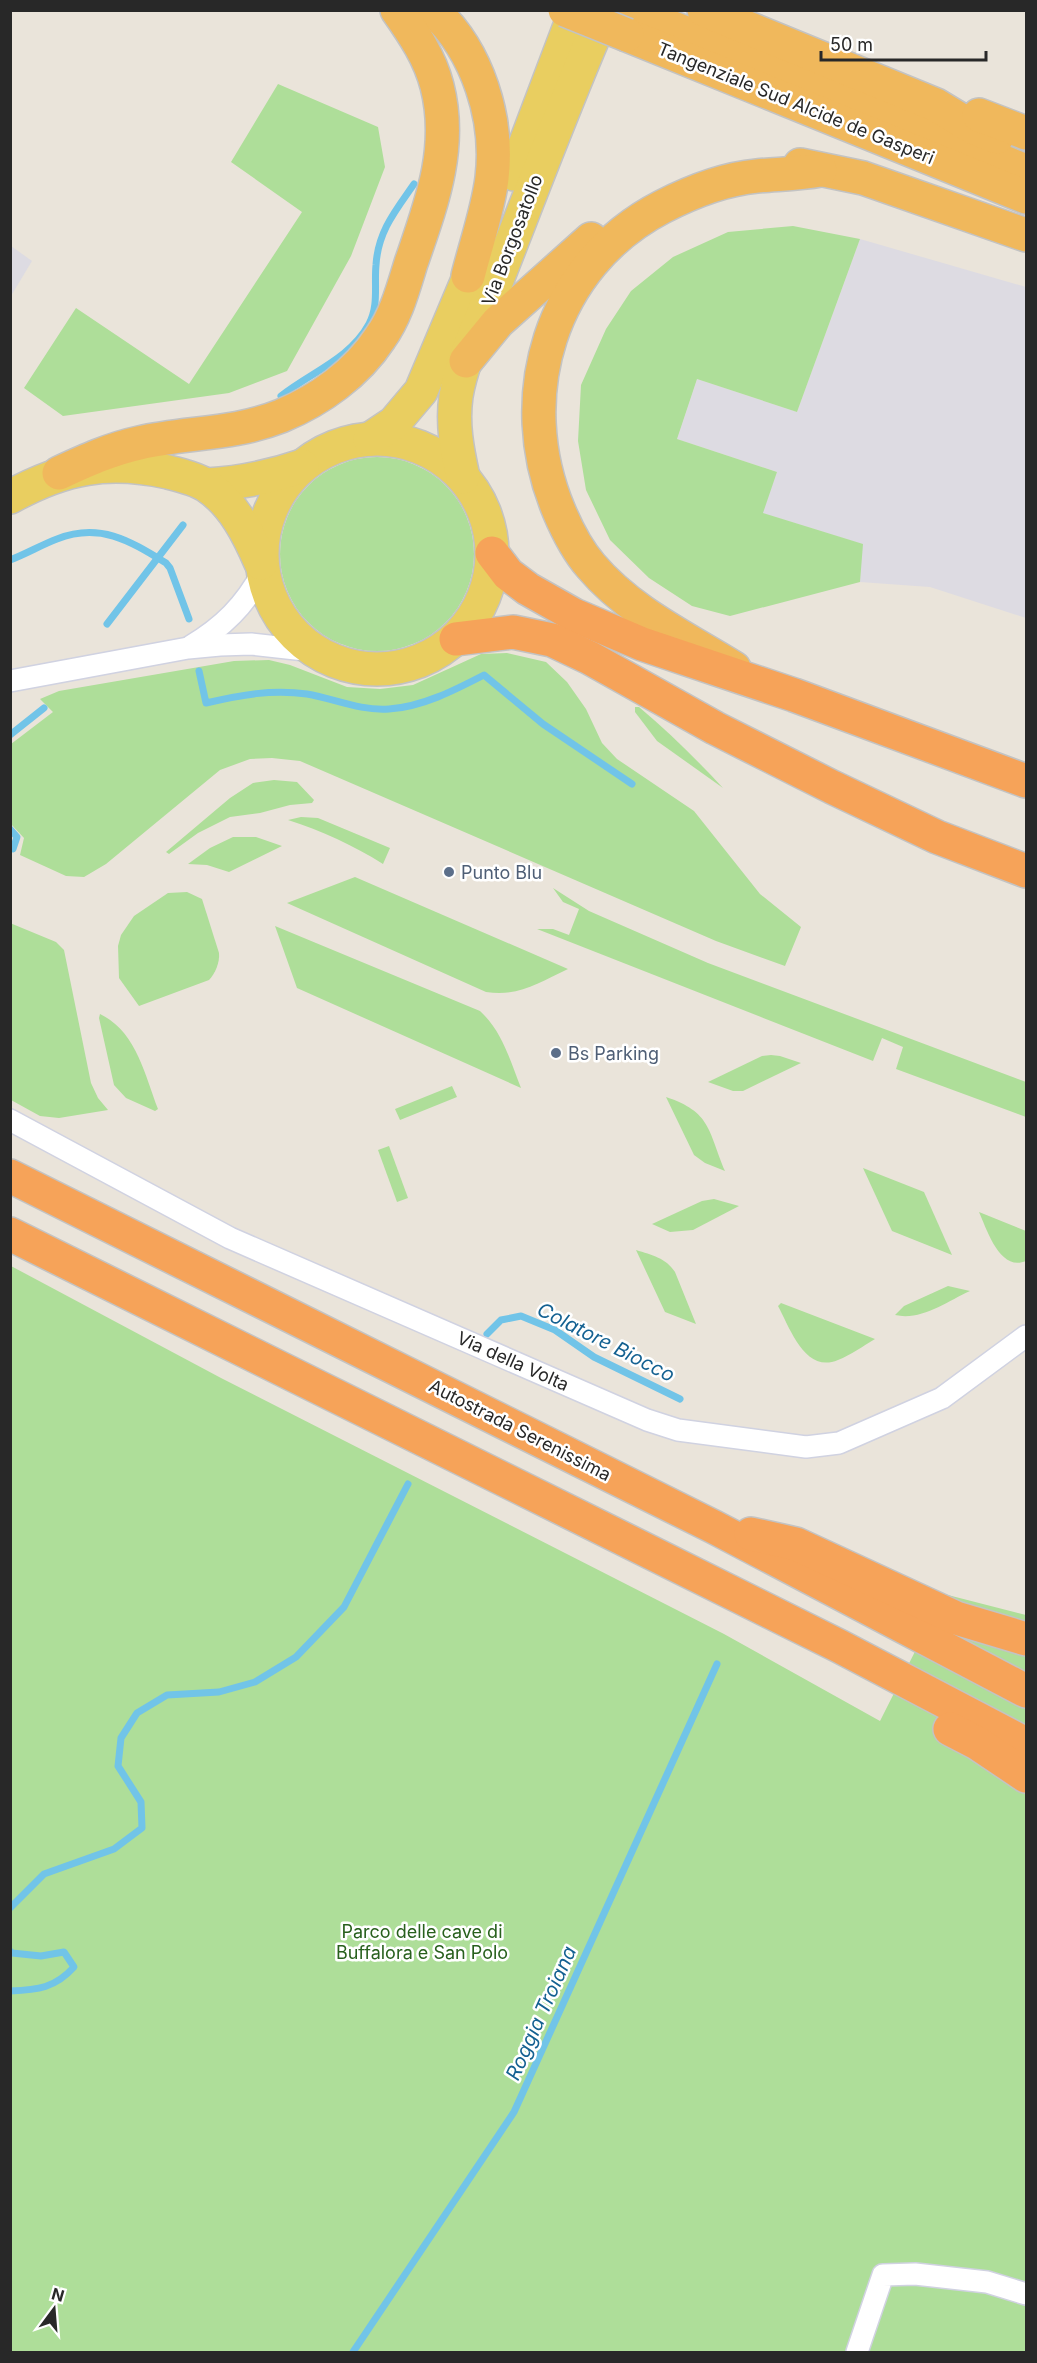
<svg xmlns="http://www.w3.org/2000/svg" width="1037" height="2363" viewBox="0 0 1037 2363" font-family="Inter,sans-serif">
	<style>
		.industrial { fill: #dddbe2 }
		.green { fill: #aede99 }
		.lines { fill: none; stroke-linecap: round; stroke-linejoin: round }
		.stream { stroke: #71c4e8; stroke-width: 7 }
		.minor-casing { stroke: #d0d2e1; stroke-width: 24 }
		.primary-casing { stroke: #c3c3c3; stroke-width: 36 }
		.trunk-casing { stroke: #c3c3c3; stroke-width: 36 }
		.motorway-casing { stroke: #c3c3c3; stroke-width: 36 }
		.minor { stroke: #fff; stroke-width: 21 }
		.primary { stroke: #e9ce60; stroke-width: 33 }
		.trunk { stroke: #f0b85c; stroke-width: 33 }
		.motorway { stroke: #f6a359; stroke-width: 33 }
		.trunk-bridge-casing { stroke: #c3c3c3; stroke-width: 36; stroke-linecap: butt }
		.trunk-bridge { stroke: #f0b85c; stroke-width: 33 }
		.service-dot { fill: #5c6f8a; stroke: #fff; stroke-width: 2 }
		.labels { text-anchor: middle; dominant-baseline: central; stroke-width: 5; stroke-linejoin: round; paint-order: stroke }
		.street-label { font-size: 18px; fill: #282828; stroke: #fff }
		.service-label { font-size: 18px; fill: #4e5e75; stroke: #fff; text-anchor: start }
		.park-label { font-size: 18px; fill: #28601d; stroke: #fff }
		.water-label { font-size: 20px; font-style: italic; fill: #146191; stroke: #fff }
	</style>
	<rect width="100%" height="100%" fill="#eae4da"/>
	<!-- industrial -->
	<g class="industrial">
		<polygon points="860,239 1026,287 1026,618 930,587 860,582 862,544 762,513 777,472 677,439 697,379 797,412"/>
		<polygon points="11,246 32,261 11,296"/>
	</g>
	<!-- green -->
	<g class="green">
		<polygon points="278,84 378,127 385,167 351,256 287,371 229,393 63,416 24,388 76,308 189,384 302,212 231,162"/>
		<polygon points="793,226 860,239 797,412 697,379 677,439 777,472 763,513 863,544 860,582 730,616 692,606 649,578 610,540 586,490 578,441 581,385 606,329 631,291 673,257 728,232"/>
		<circle cx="377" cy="554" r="97"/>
		<polygon points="507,653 546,662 567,682 586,709 602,743 617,759 694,811 760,894 801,927 785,966 716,941 300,761 272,758 250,759 220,770 106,864 84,877 66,876 20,855 24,838 11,824 11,744 53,712 40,699 59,691 234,661 269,660 290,665 347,687 380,689 413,685 481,654"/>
		<path d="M635,707H639C669,732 696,759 723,788L657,741L635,712Z"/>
		<polygon points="274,780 297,782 314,800 312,803 290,805 260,813 230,817 198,833 169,854 166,852 230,798 253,783"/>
		<path d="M301,817L318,818L390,848L383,864C353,845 322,831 288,820Z"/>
		<polygon points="233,837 256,837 282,846 229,872 207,865 188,864 210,848"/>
		<path d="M355,877L568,969C538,983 519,997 486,992L287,903Z"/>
		<polygon points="553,888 589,911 708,963 1026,1082 1026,1117 896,1069 903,1047 882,1038 873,1061 537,929 553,929 569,935 579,909 563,902"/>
		<path d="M187,892L202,899L219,953C220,962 215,974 209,980L139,1006L119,978L118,946L121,935L134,916L168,893Z"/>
		<polygon points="10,923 56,942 64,950 91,1083 98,1098 108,1110 59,1118 40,1116 11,1100"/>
		<path d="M275,926L480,1011C502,1031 510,1060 521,1088L297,988Z"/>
		<path d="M100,1014C136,1031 145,1075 158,1109L155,1111L126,1098L114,1085L99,1018Z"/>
		<polygon points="771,1055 780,1056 801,1063 743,1091 733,1091 708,1082 762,1056"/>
		<polygon points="452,1086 457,1097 400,1120 395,1109"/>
		<path d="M666,1097C711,1112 708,1130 725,1171L705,1163L694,1155Z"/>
		<polygon points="389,1146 408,1198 397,1202 378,1150"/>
		<polygon points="863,1168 924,1192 952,1255 892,1231"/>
		<polygon points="714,1199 739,1206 693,1230 670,1232 652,1224 702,1201"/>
		<path d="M979,1212L1026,1231V1261C1000,1272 987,1230 979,1212Z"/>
		<path d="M636,1250C652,1255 666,1258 675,1272L696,1324L665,1312Z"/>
		<polygon points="11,1266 221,1378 724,1634 880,1721 944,1594 1026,1615 1026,2352 11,2352"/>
		<path d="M948,1286L970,1291C946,1302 921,1321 895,1315L904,1306Z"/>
		<path d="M781,1303L875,1339C863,1346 851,1355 838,1360C805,1374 790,1328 778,1306Z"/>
	</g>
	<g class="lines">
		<!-- stream -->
		<g class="stream">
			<path d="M281,396C311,372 350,359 369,324C379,305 374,285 376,265C378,231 396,210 414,184"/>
			<path d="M10,560C26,554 41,545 57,539C100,522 130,541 166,563L170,568L189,619"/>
			<polyline points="107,624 183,525"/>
			<path d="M199,671L206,703C240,695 272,689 307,694C335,699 360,711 389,709C422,707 455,690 484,675L543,724L632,784"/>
			<polyline points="10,735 44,708"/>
			<polyline points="10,829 17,837 13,849"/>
			<polyline points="487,1334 501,1320 521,1316 555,1330 594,1357 680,1399"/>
			<polyline points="10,1908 44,1874 114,1849 142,1828 141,1802 118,1766 121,1738 137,1713 167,1695 219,1692 255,1682 296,1657 344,1607 408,1484"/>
			<path d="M10,1951L12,1953L41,1956L64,1952L74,1967C55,1988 38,1990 10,1991"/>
			<polyline points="353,2352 514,2112 717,1664"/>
		</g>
		<defs>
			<g id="minor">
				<path d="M191,646C223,627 245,605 262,573"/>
				<polyline points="10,681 188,648 220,645 251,644 314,651"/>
				<polyline points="10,1120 230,1238 647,1420 678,1430 806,1447 839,1443 942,1398 1026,1336"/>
				<polyline points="857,2352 883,2275 915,2274 987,2282 1026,2294"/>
			</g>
			<g id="primary">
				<polyline points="514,174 576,10"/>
				<circle cx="377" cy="554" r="115"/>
				<polyline points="370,439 394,423 421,391 480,251"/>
				<path d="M463,477C457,450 452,424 456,396C462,358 486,310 500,272C534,185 567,97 605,10"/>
				<path d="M207,485C240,483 270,477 302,466"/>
				<path d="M10,497C64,467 108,459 168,472C180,475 197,479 207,486C234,504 249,535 261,563"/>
			</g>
			<g id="trunk">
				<path d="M433,10C478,51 499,119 492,178C488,210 476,244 468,276"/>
				<polyline points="629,10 1026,171"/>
				<polyline points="704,10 936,105 974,128 997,137"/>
				<polyline points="627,35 1026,197"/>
				<polyline points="979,115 1026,133"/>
				<polyline points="800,165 863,178 1026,235"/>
				<polyline points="466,361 498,322 591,239"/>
				<path d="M59,473C85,461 111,449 139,443C188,432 233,435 281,416C320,400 357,373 380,338C396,316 403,289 411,263C431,205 453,148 437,86C430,58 414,34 397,10"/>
				<path d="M734,668C684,637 629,611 591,566C577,550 567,530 559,511C511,397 550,265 662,207C691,192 724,179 757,176C778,174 799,174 820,170"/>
			</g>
			<g id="motorway">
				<polyline points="492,553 508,574 528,589 574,615 642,644 794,695 1026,781"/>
				<polyline points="456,639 513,632 552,640 590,658 715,728 832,787 937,837 1026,871"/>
				<polyline points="10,1176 714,1527 1026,1691"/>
				<polyline points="10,1234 839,1646 1026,1744"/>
				<polyline points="751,1534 796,1544 956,1618 1026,1639"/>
				<polyline points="950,1729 977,1743 1026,1776"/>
			</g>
		</defs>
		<!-- minor casing -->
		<use href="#minor" class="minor-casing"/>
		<!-- primary casing -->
		<use href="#primary" class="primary-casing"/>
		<!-- trunk casing -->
		<use href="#trunk" class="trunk-casing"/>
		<!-- motorway casing -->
		<use href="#motorway" class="motorway-casing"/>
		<!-- minor -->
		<use href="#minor" class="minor"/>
		<!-- primary -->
		<use href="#primary" class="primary"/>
		<!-- trunk -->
		<use href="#trunk" class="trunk"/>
		<!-- motorway -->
		<use href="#motorway" class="motorway"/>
		<defs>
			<polyline id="trunk-bridge" points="565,10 627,35"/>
		</defs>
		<!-- trunk-bridge casing -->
		<use href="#trunk-bridge" class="trunk-bridge-casing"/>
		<!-- trunk-bridge -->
		<use href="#trunk-bridge" class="trunk-bridge"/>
	</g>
	<!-- markers -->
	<g class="service-dot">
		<circle cx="449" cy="872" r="6"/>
		<circle cx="556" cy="1053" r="6"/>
	</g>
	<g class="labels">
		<!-- street labels -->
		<g class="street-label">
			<text transform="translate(796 103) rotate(22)">Tangenziale Sud Alcide de Gasperi</text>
			<text transform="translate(512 240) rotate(-69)">Via Borgosatollo</text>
			<text transform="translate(513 1361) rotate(24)">Via della Volta</text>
			<text transform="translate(520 1430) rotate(27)">Autostrada Serenissima</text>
		</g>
		<!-- service labels -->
		<g class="service-label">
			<text x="461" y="872">Punto Blu</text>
			<text x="568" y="1053">Bs Parking</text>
		</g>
		<!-- park labels -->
		<g class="park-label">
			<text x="422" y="1931">Parco delle cave di<tspan x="422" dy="21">Buffalora e San Polo</tspan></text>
		</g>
		<!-- water labels -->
		<g class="water-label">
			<text transform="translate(606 1342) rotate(27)">Colatore Biocco</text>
			<text transform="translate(541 2013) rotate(-66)">Roggia Troiana</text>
		</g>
	</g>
	<!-- border -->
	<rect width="1037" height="2363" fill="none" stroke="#282828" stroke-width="24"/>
	<!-- north arrow -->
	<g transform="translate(54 2309) rotate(16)" stroke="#ffffff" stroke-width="4.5" paint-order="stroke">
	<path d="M0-4.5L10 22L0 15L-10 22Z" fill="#282828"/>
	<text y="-9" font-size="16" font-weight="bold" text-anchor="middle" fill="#282828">N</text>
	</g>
	<!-- scale -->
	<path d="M821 51v9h165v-9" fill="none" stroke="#282828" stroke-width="3"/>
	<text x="830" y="51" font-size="18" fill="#282828" stroke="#ffffff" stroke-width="4.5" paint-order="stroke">50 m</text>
</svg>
